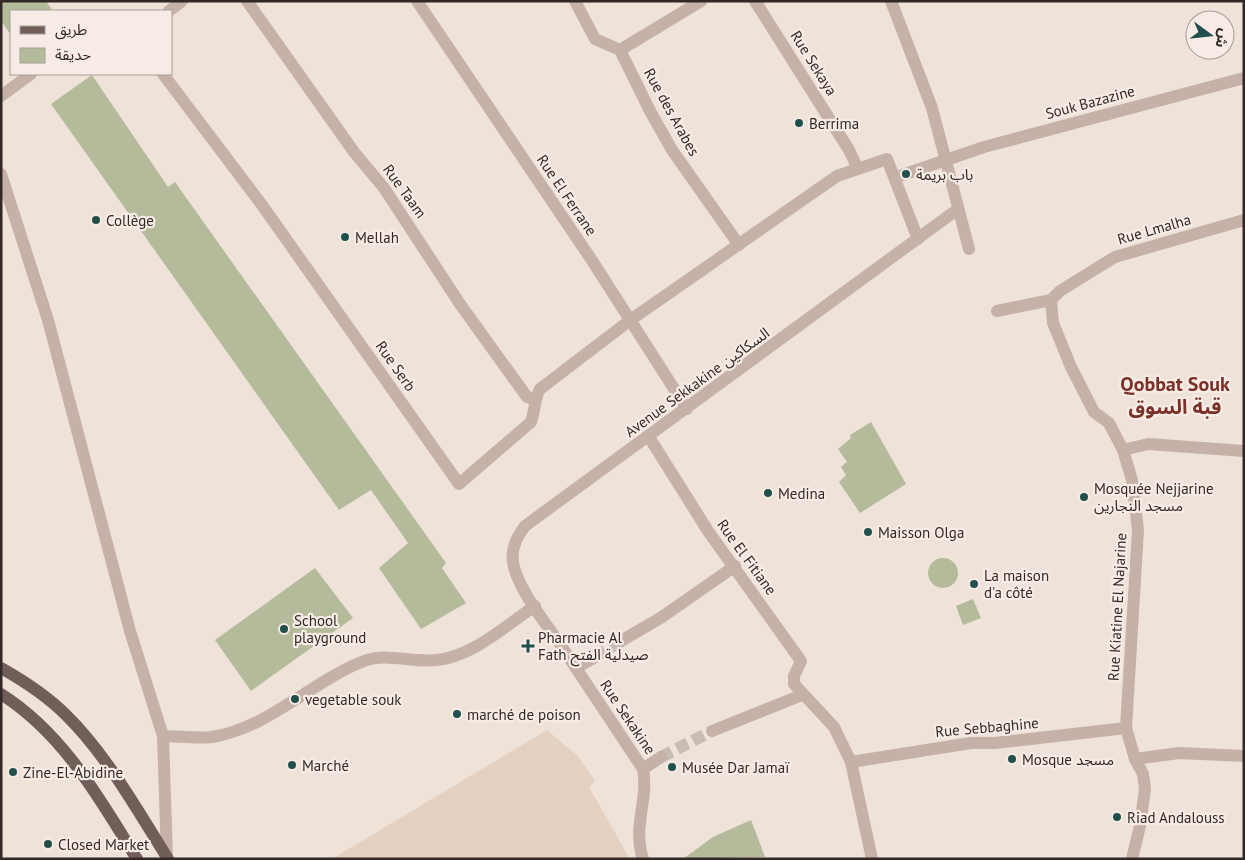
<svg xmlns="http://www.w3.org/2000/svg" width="1245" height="860" viewBox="0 0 1245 860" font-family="'PT Sans','Noto Sans Arabic',sans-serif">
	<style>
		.green { fill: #b4bb9b }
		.plaza { fill: #e5d1c1 }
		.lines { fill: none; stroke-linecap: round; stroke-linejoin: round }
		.minor-tunnel { stroke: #c8bdb5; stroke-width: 12; stroke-dasharray: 12 6; stroke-linecap: butt }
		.minor { stroke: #c5b1a7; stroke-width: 12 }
		.major { stroke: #725e59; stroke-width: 12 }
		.poi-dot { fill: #204f4c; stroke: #f7ece5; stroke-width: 2 }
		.labels { text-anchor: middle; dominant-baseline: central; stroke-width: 4.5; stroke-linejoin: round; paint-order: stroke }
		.street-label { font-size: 15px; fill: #322926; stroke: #f7ece5 }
		.poi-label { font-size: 15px; fill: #322926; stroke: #f7ece5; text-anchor: start }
		.district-label { font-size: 20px; font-weight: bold; fill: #793128; stroke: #f7ece5 }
	</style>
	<rect width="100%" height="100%" fill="#eee2d9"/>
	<!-- green -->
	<g class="green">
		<polygon points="1,1 46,1 53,11 11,11 11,35 1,21"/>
		<polygon points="92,75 168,187 175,182 446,563 442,568 466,603 421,629 379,568 408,543 371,490 339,510 51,104"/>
		<polygon points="871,422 906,484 860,513 839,482 846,475 841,467 847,462 838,449 851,438 850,435"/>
		<circle cx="943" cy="573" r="15"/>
		<polygon points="315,568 353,618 251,691 215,640"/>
		<polygon points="973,599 981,618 963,625 956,606"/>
		<polygon points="751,820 765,857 683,859 713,837"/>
	</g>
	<!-- plaza -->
	<polygon class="plaza" points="547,730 578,756 595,781 589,787 630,859 332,859"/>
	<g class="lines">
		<!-- minor-tunnel -->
		<g class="minor-tunnel">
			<polyline points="900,176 911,172"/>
			<polyline points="595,657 621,641"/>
			<polyline points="661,757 712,731"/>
		</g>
		<!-- minor -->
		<g class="minor">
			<polyline points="247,1 354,152 384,188 460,304 527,397 535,400"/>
			<polyline points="417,1 593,262 687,409"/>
			<polyline points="575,1 595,39 620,50 650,111 672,150 739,245"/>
			<polyline points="755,1 849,150 858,169"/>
			<polyline points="891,1 932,108 969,249"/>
			<polyline points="169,11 182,1"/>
			<polyline points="620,50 701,1"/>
			<path d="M163,74L262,205L459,484L531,422C535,411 534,400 540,389L629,321L837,176L887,159L918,239"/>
			<polyline points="1,96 31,74"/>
			<polyline points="911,172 984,147 1244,78"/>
			<polyline points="1,174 48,320 130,631 163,736 167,857"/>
			<polyline points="1051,300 1053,323 1071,367 1094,412 1109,423 1123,450 1132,480 1138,530 1126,728 1135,759 1143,774 1145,789 1140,826 1132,859"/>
			<polyline points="997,311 1051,300 1060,291 1115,257 1244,220"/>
			<polyline points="649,437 708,531 801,661 794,676 794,684 834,727 851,762 872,859"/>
			<polyline points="1123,450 1148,444 1244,451"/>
			<polyline points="621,641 662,617 735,566"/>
			<polyline points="576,668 595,657"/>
			<polyline points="712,731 802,695"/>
			<path d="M163,736C178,736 196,739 212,737C269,728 312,681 364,661C387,652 412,663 436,660C472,657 505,626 535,606"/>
			<polyline points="1135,759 1179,753 1244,756"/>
			<polyline points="851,762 971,743 995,743 1126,728"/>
			<polyline points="643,769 661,757"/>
			<path d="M643,859C632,826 649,800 643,769C615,727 587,684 558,641C544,621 516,586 513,562C511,548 517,537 525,526L958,209"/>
		</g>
		<!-- major -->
		<g class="major">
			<path d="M1,668C24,681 47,696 66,715C106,754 138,811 168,859"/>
			<path d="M1,694C64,734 99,798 137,859"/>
		</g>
	</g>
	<!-- markers -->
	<g class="poi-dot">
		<circle cx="799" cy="123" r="5"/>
		<circle cx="906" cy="174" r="5"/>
		<circle cx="96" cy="220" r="5"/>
		<circle cx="345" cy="237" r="5"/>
		<circle cx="768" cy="493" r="5"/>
		<circle cx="1084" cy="497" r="5"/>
		<circle cx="868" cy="532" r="5"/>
		<circle cx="974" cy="584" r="5"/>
		<circle cx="284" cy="629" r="5"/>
		<path d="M525.5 638.5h5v5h5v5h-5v5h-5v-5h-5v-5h5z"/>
		<circle cx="295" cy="699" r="5"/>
		<circle cx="457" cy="714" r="5"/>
		<circle cx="1012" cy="759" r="5"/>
		<circle cx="292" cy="765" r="5"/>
		<circle cx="672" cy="767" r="5"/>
		<circle cx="13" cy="772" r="5"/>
		<circle cx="1117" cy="817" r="5"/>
		<circle cx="48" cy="844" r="5"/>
	</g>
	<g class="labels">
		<!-- street labels -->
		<g class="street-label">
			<text transform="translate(814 63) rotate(58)">Rue Sekaya</text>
			<text transform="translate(1090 102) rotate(-15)">Souk Bazazine</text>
			<text transform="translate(672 112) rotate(61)">Rue des Arabes</text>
			<text transform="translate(405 191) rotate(54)">Rue Taam</text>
			<text transform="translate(567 195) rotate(56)">Rue El Ferrane</text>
			<text transform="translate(1154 229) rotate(-16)">Rue Lmalha</text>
			<text transform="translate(396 366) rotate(55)">Rue Serb</text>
			<text transform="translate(697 382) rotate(-36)">Avenue Sekkakine السكاكين</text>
			<text transform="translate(747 557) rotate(54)">Rue El Fitiane</text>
			<text transform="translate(1117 607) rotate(-87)">Rue Kiatine El Najarine</text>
			<text transform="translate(628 717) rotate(56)">Rue Sekakine</text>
			<text transform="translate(987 727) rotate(-5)">Rue Sebbaghine</text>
		</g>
		<!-- poi labels -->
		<g class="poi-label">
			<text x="809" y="123">Berrima</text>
			<text x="916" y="174">باب بريمة</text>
			<text x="106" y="220">Collège</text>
			<text x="355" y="237">Mellah</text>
			<text x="1094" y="488">Mosquée Nejjarine<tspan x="1094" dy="17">مسجد النجارين</tspan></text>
			<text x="778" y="493">Medina</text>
			<text x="878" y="532">Maisson Olga</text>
			<text x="984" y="575">La maison<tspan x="984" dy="17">d'a côté</tspan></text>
			<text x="294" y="620">School<tspan x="294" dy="17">playground</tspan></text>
			<text x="538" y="637">Pharmacie Al<tspan x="538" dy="17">Fath صيدلية الفتح</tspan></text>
			<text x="305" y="699">vegetable souk</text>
			<text x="467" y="714">marché de poison</text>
			<text x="1022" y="759">Mosque مسجد</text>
			<text x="302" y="765">Marché</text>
			<text x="682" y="767">Musée Dar Jamaï</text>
			<text x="23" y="772">Zine-El-Abidine</text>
			<text x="1127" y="817">Riad Andalouss</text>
			<text x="58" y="844">Closed Market</text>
		</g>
		<!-- district labels -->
		<g class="district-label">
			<text x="1175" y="384">Qobbat Souk<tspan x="1175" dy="23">قبة السوق</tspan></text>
		</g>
	</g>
	<!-- border -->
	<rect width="1245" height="860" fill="none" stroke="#322926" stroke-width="5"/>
	<!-- legend -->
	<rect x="10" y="10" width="162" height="65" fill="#f7ece5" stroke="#a89e99"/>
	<rect x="20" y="26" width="25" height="8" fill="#725e59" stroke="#a89e99"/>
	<text x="55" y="35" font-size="15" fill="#322926">طريق</text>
	<rect x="20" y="48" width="25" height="15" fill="#b4bb9b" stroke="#a89e99"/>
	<text x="55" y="60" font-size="15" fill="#322926">حديقة</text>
	<!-- north arrow -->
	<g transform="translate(1210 35) rotate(105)"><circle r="24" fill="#f7ece5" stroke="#a89e99"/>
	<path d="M0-4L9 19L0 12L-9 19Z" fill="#204f4c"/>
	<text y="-8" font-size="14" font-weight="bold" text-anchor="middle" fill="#322926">ش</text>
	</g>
</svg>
